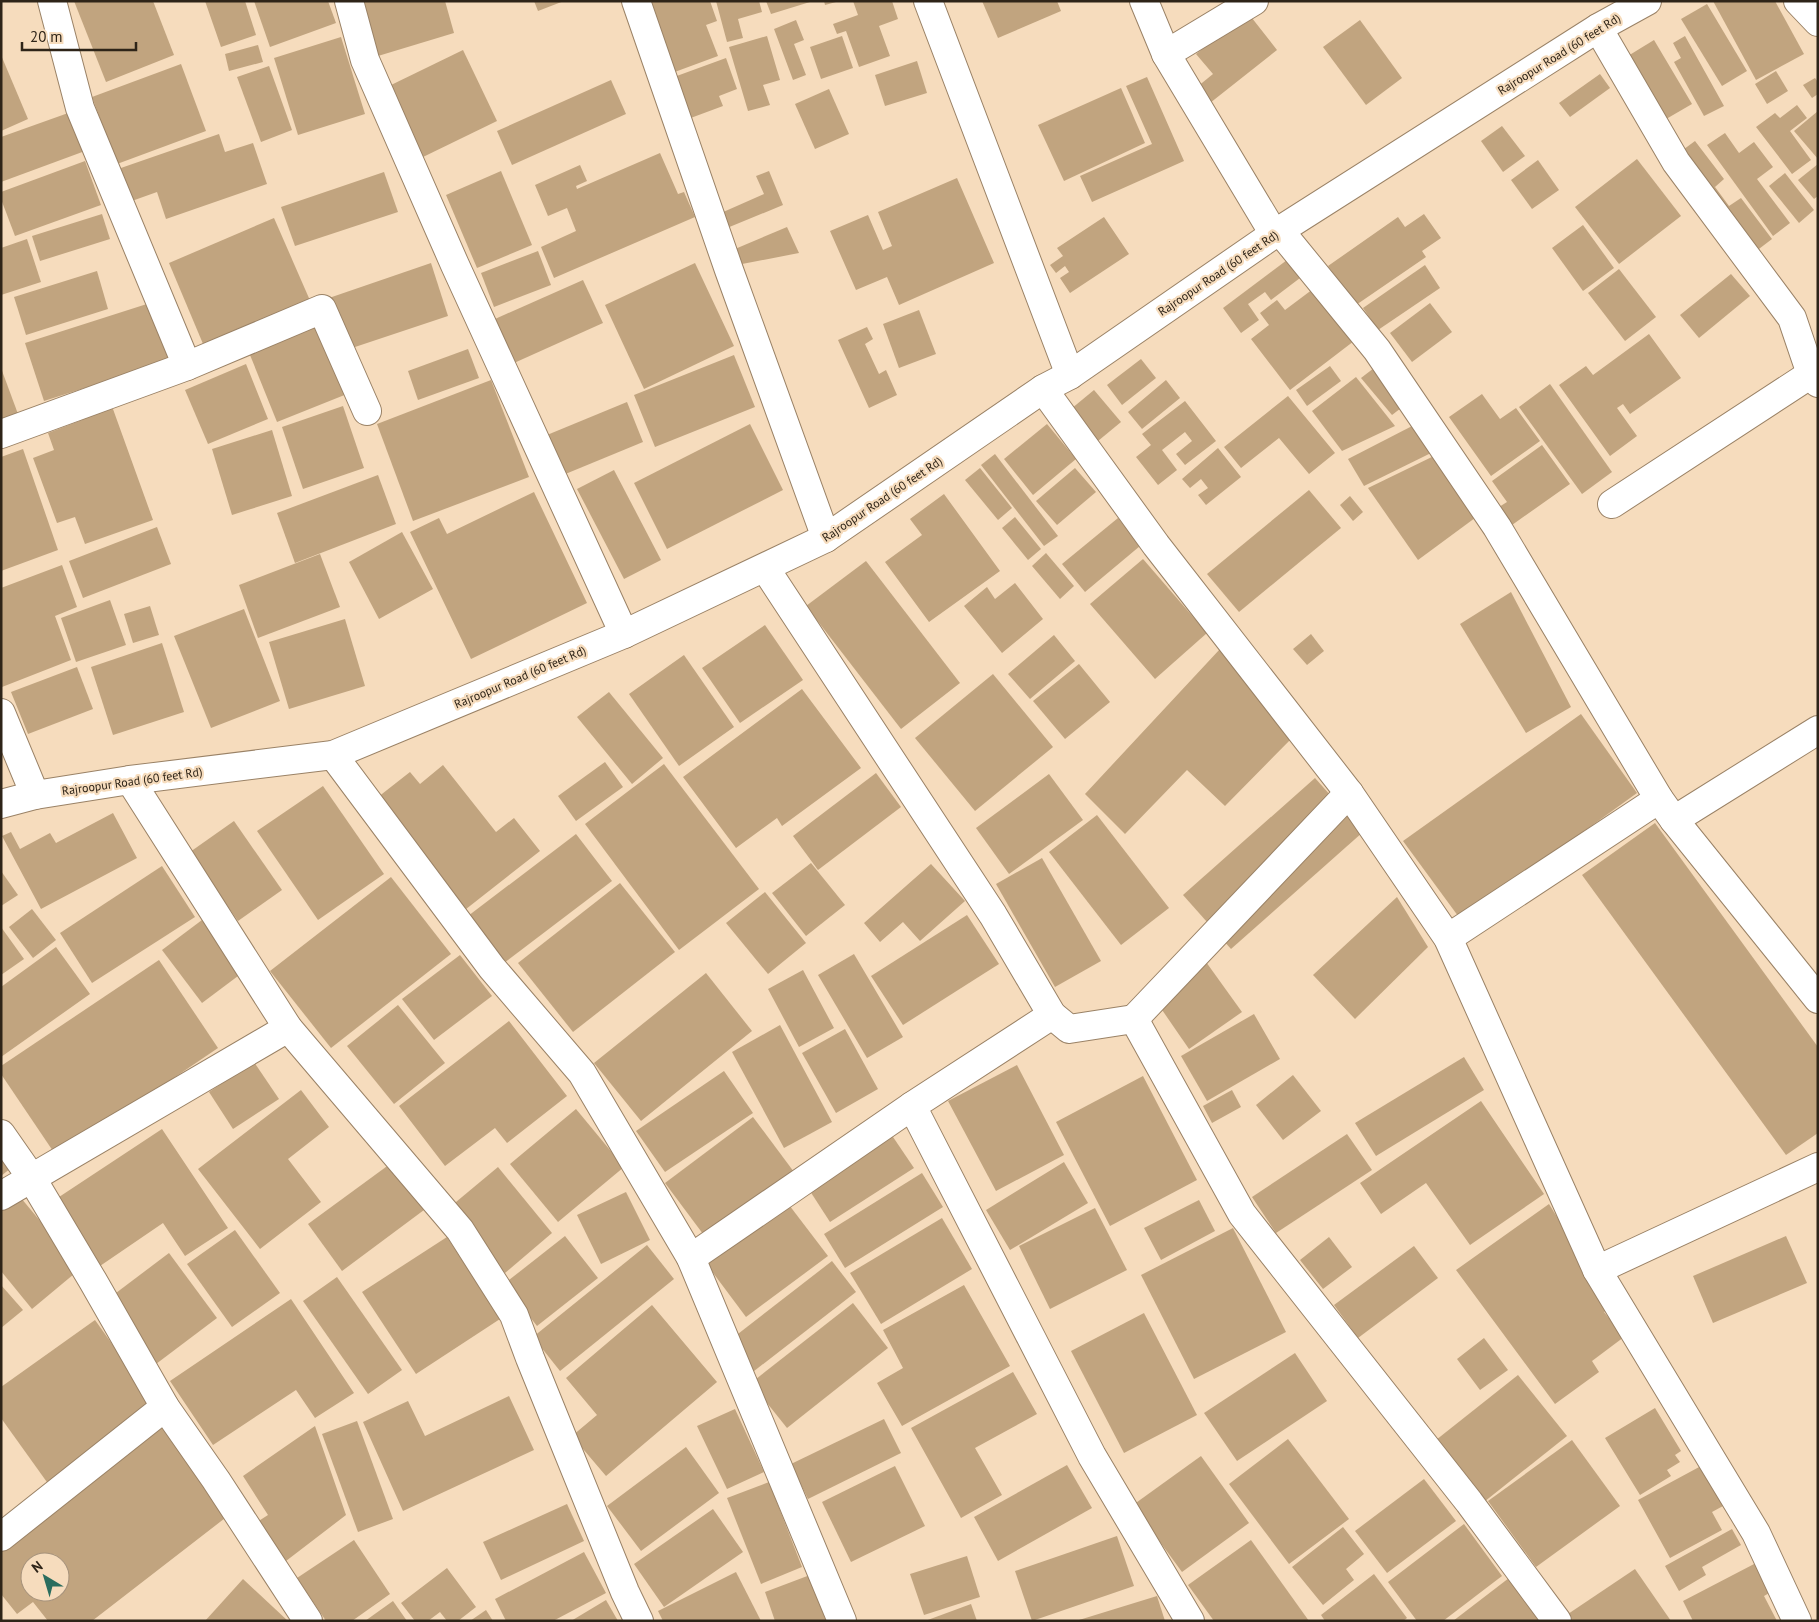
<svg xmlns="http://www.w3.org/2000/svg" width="1819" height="1622" viewBox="0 0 1819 1622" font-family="'PT Sans',sans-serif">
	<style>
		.building { fill: #c1a47f; fill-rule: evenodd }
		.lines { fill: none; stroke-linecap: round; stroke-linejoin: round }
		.street-casing { stroke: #9a8266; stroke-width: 30 }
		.secondary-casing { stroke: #9a8266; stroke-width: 30 }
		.street { stroke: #fff; stroke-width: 28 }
		.secondary { stroke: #fff; stroke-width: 28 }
		.labels { text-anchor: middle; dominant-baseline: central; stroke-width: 4.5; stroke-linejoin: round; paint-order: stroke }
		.street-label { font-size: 12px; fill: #2e2418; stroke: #f6dcbd }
	</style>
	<rect width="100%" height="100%" fill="#f6dcbd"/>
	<!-- building -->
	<g class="building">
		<polygon points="74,1 153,1 174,55 106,82"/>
		<polygon points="205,1 245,1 256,35 221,47"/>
		<polygon points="254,1 328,1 336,23 270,47"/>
		<polygon points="361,1 445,1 454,33 378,56"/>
		<polygon points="534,1 564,1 538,11"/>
		<polygon points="645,1 710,1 717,21 706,25 718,56 672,73"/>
		<polygon points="716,1 759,1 762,12 738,19 743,38 727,42"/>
		<polygon points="766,1 810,1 810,2 771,14"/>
		<polygon points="824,1 836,1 836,2 825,5"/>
		<polygon points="853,1 892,1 898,19 879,26 890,56 859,67 846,31 837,34 833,24 858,15"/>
		<polygon points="982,1 1057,1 1061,11 998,38"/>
		<polygon points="1713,1 1775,1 1804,54 1756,80"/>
		<polygon points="1707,4 1747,71 1722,86 1681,19"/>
		<polygon points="1248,13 1277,50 1210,103 1197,87 1213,74 1196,54"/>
		<polygon points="796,20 804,40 794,44 806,75 793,80 774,29"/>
		<polygon points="1360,20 1402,78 1366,105 1323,47"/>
		<polygon points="767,36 780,80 763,85 770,105 748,111 729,47"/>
		<polygon points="842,36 853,68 821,79 810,47"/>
		<polygon points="1685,36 1724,106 1704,116 1674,62 1681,58 1673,43"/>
		<polygon points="341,37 365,114 298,135 274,58"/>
		<polygon points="1654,40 1692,104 1661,122 1623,59"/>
		<polygon points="258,45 263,62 229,71 225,54"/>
		<polygon points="463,50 497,121 423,157 389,86"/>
		<polygon points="1,55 28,119 1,131"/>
		<polygon points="726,58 737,89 719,96 723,106 688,119 674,77"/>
		<polygon points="917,61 927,93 885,106 875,75"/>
		<polygon points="181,64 206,131 117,164 92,97"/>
		<polygon points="269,66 292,130 261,142 237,77"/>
		<polygon points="1776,71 1788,91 1767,104 1755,84"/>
		<polygon points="1600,74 1610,88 1570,117 1559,103"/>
		<polygon points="1147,77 1184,161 1092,202 1080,176 1152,144 1126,86"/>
		<polygon points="1815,78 1818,82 1818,94 1812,98 1803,85"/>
		<polygon points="611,80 626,114 512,165 497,131"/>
		<polygon points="1121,88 1145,143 1064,181 1038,125"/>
		<polygon points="829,89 849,134 815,149 795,104"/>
		<polygon points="1797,105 1807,118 1790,131 1811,160 1792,174 1756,127 1775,113 1780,118"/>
		<polygon points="1818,111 1818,159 1794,131"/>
		<polygon points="71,112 85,151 1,182 1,137"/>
		<polygon points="1502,126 1525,156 1503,172 1481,141"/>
		<polygon points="1725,133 1739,153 1754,142 1773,167 1757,179 1790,223 1773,236 1707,145"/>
		<polygon points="219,134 225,152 253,143 267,184 166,219 157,192 129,202 118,169"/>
		<polygon points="1695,141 1724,179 1715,187 1729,206 1741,198 1772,239 1751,255 1676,155"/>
		<polygon points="660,153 678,194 684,192 695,217 554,278 541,247 576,231 567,208 548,216 535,185 580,165 587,181 576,186 577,189"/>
		<polygon points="1637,159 1681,216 1619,264 1575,207"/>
		<polygon points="1538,160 1559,190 1532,209 1511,180"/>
		<polygon points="85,161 101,205 15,236 1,199 1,192"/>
		<polygon points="1818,164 1818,196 1814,199 1798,180"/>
		<polygon points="501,171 532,245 477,268 446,195"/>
		<polygon points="769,171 783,205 727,228 721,213 764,194 756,176"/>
		<polygon points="384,172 398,212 295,246 281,207"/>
		<polygon points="1785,173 1814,210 1799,223 1769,186"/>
		<polygon points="957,178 994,263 899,305 887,277 856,290 830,231 868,215 883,250 892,246 878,212"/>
		<polygon points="102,214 110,239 40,261 32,236"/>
		<polygon points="1424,214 1441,238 1422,251 1426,257 1356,305 1328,266 1398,217 1405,227"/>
		<polygon points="1104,217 1129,254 1070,293 1060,278 1069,272 1065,266 1056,273 1050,265 1063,256 1057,248"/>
		<polygon points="274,218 312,305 206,351 169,263"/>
		<polygon points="1583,225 1614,268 1583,291 1552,248"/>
		<polygon points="787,227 799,253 742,264 735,249"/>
		<polygon points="27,239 41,282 1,295 1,248"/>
		<polygon points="538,251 551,285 494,307 481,273"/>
		<polygon points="1287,260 1300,278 1271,300 1265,292 1248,304 1259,320 1241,333 1223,308"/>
		<polygon points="431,263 448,316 346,350 329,298"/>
		<polygon points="695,263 734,346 644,389 605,305"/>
		<polygon points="1425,265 1440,288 1378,330 1363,308"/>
		<polygon points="1619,269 1656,317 1625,341 1588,293"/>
		<polygon points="97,271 108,309 26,335 14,297"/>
		<polygon points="1731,274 1750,296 1699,338 1680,315"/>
		<polygon points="583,280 603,323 514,363 495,319"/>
		<polygon points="1313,289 1354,341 1290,390 1251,339 1269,325 1260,313 1277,300 1285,310"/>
		<polygon points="150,303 169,361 44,401 25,343"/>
		<polygon points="1430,303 1452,332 1412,362 1390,333"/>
		<polygon points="919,310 936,354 899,368 883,324"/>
		<polygon points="319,322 347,394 277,422 248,350"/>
		<polygon points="867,327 873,339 865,344 879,374 886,370 897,395 869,408 838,340"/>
		<polygon points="1649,334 1681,378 1630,414 1623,404 1617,408 1637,436 1610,456 1559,385 1586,366 1593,375"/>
		<polygon points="468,349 479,378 418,400 408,371"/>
		<polygon points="734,355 755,407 655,447 634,395"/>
		<polygon points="1141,359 1156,378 1122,405 1107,385"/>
		<polygon points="246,364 268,419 208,444 185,390"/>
		<polygon points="1330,366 1341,381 1307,406 1296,390"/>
		<polygon points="1,368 18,414 1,420"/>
		<polygon points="1374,368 1405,405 1392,415 1361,378"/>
		<polygon points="1356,377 1395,426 1342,451 1312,411"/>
		<polygon points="491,380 529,477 413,521 377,424"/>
		<polygon points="1166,380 1180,398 1142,429 1128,412"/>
		<polygon points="1550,384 1612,472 1582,494 1519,407"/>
		<polygon points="1094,390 1121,422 1098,441 1071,409"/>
		<polygon points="1482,394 1500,419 1516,408 1540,441 1491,476 1449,417"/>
		<polygon points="1288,396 1335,453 1309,474 1279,438 1241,468 1224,447"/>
		<polygon points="109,398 153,520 85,544 75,517 57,523 33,458 54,450 48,433 82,420 78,410"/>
		<polygon points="1185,401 1216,441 1185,465 1176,454 1192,441 1185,432 1162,450 1177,470 1158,485 1136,457 1151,445 1142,434"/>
		<polygon points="627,402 643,442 563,475 547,435"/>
		<polygon points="343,406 364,468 303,489 282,427"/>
		<polygon points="750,424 783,490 667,549 634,483"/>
		<polygon points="1047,424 1076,459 1033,495 1004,459"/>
		<polygon points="1416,424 1431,453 1364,486 1348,459"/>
		<polygon points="272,430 292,496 232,515 212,449"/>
		<polygon points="1542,445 1570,484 1512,525 1499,507 1507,502 1492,481"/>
		<polygon points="1218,448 1241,477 1206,505 1198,495 1208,488 1201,479 1190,488 1182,479"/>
		<polygon points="23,449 58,550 1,571 1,457"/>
		<polygon points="995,454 1058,536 1044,546 981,465"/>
		<polygon points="1438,454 1479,515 1418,560 1368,488"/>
		<polygon points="980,468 1012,508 998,520 965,480"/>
		<polygon points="1075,468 1096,492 1057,525 1036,501"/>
		<polygon points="614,470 661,560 624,579 577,489"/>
		<polygon points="378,475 396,524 295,563 277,513"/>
		<polygon points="1309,490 1341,528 1239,612 1207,574"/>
		<polygon points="534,492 587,603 471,659 410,532 439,518 447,534"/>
		<polygon points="944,494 1000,571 929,622 885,562 922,535 910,519"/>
		<polygon points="1350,496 1363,512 1353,521 1340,505"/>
		<polygon points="1015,517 1041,549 1028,560 1002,528"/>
		<polygon points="1118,518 1140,546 1085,592 1062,564"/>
		<polygon points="157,527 171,564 83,598 69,561"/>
		<polygon points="402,532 433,589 379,619 349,562"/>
		<polygon points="1046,553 1074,586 1060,599 1032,566"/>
		<polygon points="320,554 340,607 258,638 239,585"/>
		<polygon points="1143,559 1207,633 1155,679 1090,604"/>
		<polygon points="866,561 960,683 901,729 806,606"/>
		<polygon points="62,565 77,607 55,616 71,660 2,687 1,588"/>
		<polygon points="1015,583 1043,619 1002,653 964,606 987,587 995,599"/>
		<polygon points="1511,592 1571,707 1526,733 1460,624"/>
		<polygon points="110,600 126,645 76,662 61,618"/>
		<polygon points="150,606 159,635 133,643 124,614"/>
		<polygon points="244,609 280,701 211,728 174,636"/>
		<polygon points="345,619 365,686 289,709 269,642"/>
		<polygon points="765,625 803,680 740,723 702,668"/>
		<polygon points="1311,634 1324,651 1307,665 1293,649"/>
		<polygon points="1054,635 1075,661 1030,699 1008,674"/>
		<polygon points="162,643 184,712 113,735 91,667"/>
		<polygon points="1220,649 1294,736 1225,806 1187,770 1125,834 1085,794"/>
		<polygon points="684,655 734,727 679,766 629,694"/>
		<polygon points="1079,664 1110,702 1065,739 1033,701"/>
		<polygon points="77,667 93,709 28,734 11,692"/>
		<polygon points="993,674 1053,747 975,811 915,738"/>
		<polygon points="802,689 861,768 782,826 777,818 736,848 683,777"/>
		<polygon points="609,692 663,758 632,784 577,717"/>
		<polygon points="1581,714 1637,793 1461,920 1403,841"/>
		<polygon points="605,762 623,787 576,821 558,796"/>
		<polygon points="664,764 759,889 679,950 585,824"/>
		<polygon points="443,765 496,832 514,818 540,851 461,913 373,801 410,772 420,784"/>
		<polygon points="876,773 901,807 818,870 793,836"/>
		<polygon points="1049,774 1083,820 1009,874 976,828"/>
		<polygon points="1315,778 1363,832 1231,949 1183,895"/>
		<polygon points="323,786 384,874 318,920 257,831"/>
		<polygon points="113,813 137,858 41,909 2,836 11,832 20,849 50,833 56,843"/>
		<polygon points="1097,815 1169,908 1121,945 1049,852"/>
		<polygon points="234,821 282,890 238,921 190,852"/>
		<polygon points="1655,823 1818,1047 1818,1133 1786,1155 1582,875"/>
		<polygon points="576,834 612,881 504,963 468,916"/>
		<polygon points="1042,858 1101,961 1055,987 996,884"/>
		<polygon points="811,863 845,905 806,936 772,893"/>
		<polygon points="931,864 965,901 920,941 903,922 880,942 864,923"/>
		<polygon points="162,866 195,917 92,983 60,933"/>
		<polygon points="1,871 18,895 1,906"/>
		<polygon points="391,877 451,954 331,1048 270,971"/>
		<polygon points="620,883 675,952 573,1032 518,963"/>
		<polygon points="765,892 806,943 768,974 726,923"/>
		<polygon points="1397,897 1428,947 1355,1019 1313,975"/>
		<polygon points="32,909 56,940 33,958 9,927"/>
		<polygon points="967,915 999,964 903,1025 871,976"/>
		<polygon points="202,920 242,973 202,1003 162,950"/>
		<polygon points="1,927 24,959 1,975"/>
		<polygon points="56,947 90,994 1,1057 1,987"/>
		<polygon points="854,954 903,1037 867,1058 818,975"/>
		<polygon points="460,955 492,996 434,1040 402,999"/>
		<polygon points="1201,955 1242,1012 1189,1049 1149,991"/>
		<polygon points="159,960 218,1048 57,1157 1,1074 1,1066"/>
		<polygon points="803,970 834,1028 799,1047 768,989"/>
		<polygon points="706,973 752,1031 641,1121 594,1063"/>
		<polygon points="398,1005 445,1063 394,1104 347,1046"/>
		<polygon points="1254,1014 1280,1059 1207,1101 1181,1056"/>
		<polygon points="509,1021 567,1096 507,1143 495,1128 445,1166 399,1106"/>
		<polygon points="780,1025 832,1122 784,1148 732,1052"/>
		<polygon points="845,1029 878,1089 836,1113 802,1053"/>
		<polygon points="1464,1057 1484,1090 1376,1156 1355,1123"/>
		<polygon points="254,1062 279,1099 233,1129 209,1092"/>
		<polygon points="1017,1065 1064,1155 996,1191 948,1101"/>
		<polygon points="724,1071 753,1113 665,1172 636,1131"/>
		<polygon points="1293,1075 1321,1111 1283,1140 1256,1105"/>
		<polygon points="1143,1076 1197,1180 1110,1226 1056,1122"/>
		<polygon points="301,1090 329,1127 288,1159 321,1202 260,1249 198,1169"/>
		<polygon points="1232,1090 1241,1107 1212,1123 1203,1106"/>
		<polygon points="1481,1101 1544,1194 1470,1245 1426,1183 1381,1214 1360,1183"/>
		<polygon points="576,1109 624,1167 558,1222 510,1164"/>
		<polygon points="753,1117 794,1172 706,1238 665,1183"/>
		<polygon points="162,1129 228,1228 185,1256 163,1223 100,1266 56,1199"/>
		<polygon points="891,1134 914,1168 830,1222 808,1188"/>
		<polygon points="1347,1134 1372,1170 1276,1233 1252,1197"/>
		<polygon points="1,1157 11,1168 1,1176"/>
		<polygon points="1064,1162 1088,1203 1010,1250 986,1210"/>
		<polygon points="390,1164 424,1210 342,1271 308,1224"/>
		<polygon points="498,1167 552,1233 505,1273 450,1207"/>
		<polygon points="922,1173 943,1207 845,1268 824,1234"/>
		<polygon points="16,1192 80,1269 32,1309 1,1271 1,1203"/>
		<polygon points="626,1192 650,1240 601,1264 577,1215"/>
		<polygon points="783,1197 828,1256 746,1317 702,1258"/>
		<polygon points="1199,1200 1215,1231 1161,1260 1144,1228"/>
		<polygon points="1549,1204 1612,1306 1604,1312 1624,1337 1592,1361 1599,1372 1555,1404 1456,1270"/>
		<polygon points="1095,1208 1127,1270 1050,1309 1019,1246"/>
		<polygon points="942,1218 972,1269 881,1324 850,1273"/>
		<polygon points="1233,1228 1286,1332 1194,1379 1141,1275"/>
		<polygon points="235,1230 280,1293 232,1327 187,1264"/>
		<polygon points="565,1236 598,1278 537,1326 504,1284"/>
		<polygon points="1786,1236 1807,1283 1713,1323 1693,1276"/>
		<polygon points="447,1237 500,1319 416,1374 362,1292"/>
		<polygon points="1329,1237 1352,1267 1323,1289 1300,1260"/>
		<polygon points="647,1245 674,1279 560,1371 533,1337"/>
		<polygon points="1414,1246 1438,1278 1358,1338 1334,1305"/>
		<polygon points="169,1253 217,1318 156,1364 108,1299"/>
		<polygon points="832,1261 856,1292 749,1375 725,1344"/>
		<polygon points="337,1277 402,1370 368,1394 303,1301"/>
		<polygon points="1,1285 23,1310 1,1328"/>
		<polygon points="964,1285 1010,1366 902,1426 877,1383 903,1368 883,1330"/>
		<polygon points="291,1299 354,1393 315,1418 296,1390 213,1445 170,1381"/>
		<polygon points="853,1303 888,1348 787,1428 751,1383"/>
		<polygon points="652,1305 717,1382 606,1476 572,1436 597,1415 566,1378"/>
		<polygon points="1144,1313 1197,1415 1124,1453 1071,1351"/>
		<polygon points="95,1320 157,1407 49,1485 1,1418 1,1387"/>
		<polygon points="1484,1338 1508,1370 1480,1390 1457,1359"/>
		<polygon points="1295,1353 1327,1401 1237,1461 1204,1413"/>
		<polygon points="1013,1372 1037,1414 975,1448 1002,1495 961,1518 911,1428"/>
		<polygon points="1518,1375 1567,1436 1484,1502 1436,1440"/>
		<polygon points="509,1396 534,1450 403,1511 363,1422 408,1401 425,1436"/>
		<polygon points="1655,1408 1681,1451 1675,1455 1680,1462 1667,1470 1671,1476 1640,1495 1605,1438"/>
		<polygon points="735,1409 764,1472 727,1489 697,1426"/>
		<path d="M155,1419L229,1515L92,1621H48L33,1602L17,1614L1,1594V1537ZM30,1562H60V1592H30Z"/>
		<polygon points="884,1419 901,1453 808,1499 791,1464"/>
		<polygon points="357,1421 393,1519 358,1532 322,1434"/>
		<polygon points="315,1426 346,1515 286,1561 254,1524 268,1515 243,1476"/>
		<polygon points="1288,1439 1349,1519 1289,1564 1229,1484"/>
		<polygon points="1572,1440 1620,1506 1536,1567 1488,1501"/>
		<polygon points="686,1447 719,1493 641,1551 607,1506"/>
		<polygon points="1201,1456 1249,1523 1182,1572 1133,1505"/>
		<polygon points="1067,1465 1092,1508 998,1561 974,1517"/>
		<polygon points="895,1466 925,1526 851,1562 822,1502"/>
		<polygon points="1701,1466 1723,1506 1712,1512 1722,1530 1670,1558 1638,1500"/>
		<polygon points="1424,1479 1456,1521 1387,1573 1355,1531"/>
		<polygon points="769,1482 802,1567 761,1584 727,1498"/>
		<polygon points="567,1504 584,1541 501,1580 483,1542"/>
		<polygon points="713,1509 743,1552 664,1607 634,1564"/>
		<polygon points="1464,1524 1502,1576 1443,1621 1417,1621 1388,1582"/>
		<polygon points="1343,1527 1364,1554 1346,1569 1354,1580 1323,1605 1292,1567"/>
		<polygon points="1732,1529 1741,1545 1702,1567 1706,1575 1679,1591 1665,1566"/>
		<polygon points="1117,1536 1134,1586 1032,1621 1015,1571"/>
		<polygon points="354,1540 390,1594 352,1621 326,1621 297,1578"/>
		<polygon points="1251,1540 1309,1621 1214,1621 1188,1585"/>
		<polygon points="584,1552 606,1593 553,1621 506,1621 495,1599"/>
		<polygon points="967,1556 980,1597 924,1615 910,1574"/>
		<polygon points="1756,1563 1771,1592 1764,1596 1777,1621 1693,1621 1683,1601"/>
		<polygon points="447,1568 476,1607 458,1621 447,1621 440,1612 428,1621 415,1621 401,1603"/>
		<polygon points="1635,1569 1671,1621 1573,1621 1568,1614"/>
		<polygon points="736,1572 761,1621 663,1621 658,1611"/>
		<polygon points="1374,1574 1407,1618 1403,1621 1325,1621 1321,1615"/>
		<polygon points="810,1575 826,1621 775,1621 765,1592"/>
		<polygon points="1509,1578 1542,1621 1453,1621"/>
		<polygon points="243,1579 288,1621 205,1621"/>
		<polygon points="1157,1596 1165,1621 1079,1621 1079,1620"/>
		<polygon points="606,1600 618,1621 571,1621"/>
		<polygon points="393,1601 407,1621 365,1621"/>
		<polygon points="971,1604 977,1621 925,1621"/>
		<polygon points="486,1610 493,1621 470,1621"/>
	</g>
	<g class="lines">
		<defs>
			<g id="street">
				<polyline points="52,1 80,108 187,366"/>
				<polyline points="349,1 365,60 455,265 624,634"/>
				<polyline points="636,1 729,270 826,538"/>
				<polyline points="928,1 1070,375"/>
				<polyline points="1798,1 1818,22"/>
				<polyline points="1598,28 1676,162 1792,318 1811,374 1818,383"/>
				<polyline points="1166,54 1254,1"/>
				<polyline points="1280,231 1377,350 1497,527 1659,799 1674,820 1818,999"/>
				<polyline points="1043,389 1156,545 1349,793 1448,938 1597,1270 1756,1533 1797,1621"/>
				<polyline points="1,434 187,366 322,309 367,411"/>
				<polyline points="1612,504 1811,374"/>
				<polyline points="765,568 993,915 1052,1015 1069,1029 1134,1019 1242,1214 1469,1502 1557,1621"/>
				<polyline points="1,713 35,795"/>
				<polyline points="333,755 492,968 582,1073 691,1258 842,1621"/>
				<polyline points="130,780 288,1028 460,1230 514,1315 530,1358 625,1592 639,1621"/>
				<polyline points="1674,820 1818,730"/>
				<polyline points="1448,938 1659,799"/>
				<polyline points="1052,1015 912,1106 1092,1456 1190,1621"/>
				<polyline points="1134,1019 1349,793"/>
				<polyline points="1,1134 31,1177 93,1281 165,1407 216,1480 308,1621"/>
				<polyline points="1,1196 288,1028"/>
				<polyline points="691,1258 912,1106"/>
				<polyline points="1597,1270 1818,1167"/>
				<polyline points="1,1537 165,1407"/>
			</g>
			<g id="secondary">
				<polyline points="1144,1 1166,54 1274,234"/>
				<polyline points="1,804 35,795 130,780 333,755 624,634 826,538 1043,389 1070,375 1274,234 1598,28 1647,1"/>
			</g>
		</defs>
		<!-- street casing -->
		<use href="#street" class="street-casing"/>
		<!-- secondary casing -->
		<use href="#secondary" class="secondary-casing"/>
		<!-- street -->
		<use href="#street" class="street"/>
		<!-- secondary -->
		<use href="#secondary" class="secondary"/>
	</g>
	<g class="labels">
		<!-- street labels -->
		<g class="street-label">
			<text transform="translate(1559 54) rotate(-32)">Rajroopur Road (60 feet Rd)</text>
			<text transform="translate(1218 273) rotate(-34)">Rajroopur Road (60 feet Rd)</text>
			<text transform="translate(882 499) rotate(-34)">Rajroopur Road (60 feet Rd)</text>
			<text transform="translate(520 677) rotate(-23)">Rajroopur Road (60 feet Rd)</text>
			<text transform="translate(132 781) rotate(-8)">Rajroopur Road (60 feet Rd)</text>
		</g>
	</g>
	<!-- border -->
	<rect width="1819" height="1622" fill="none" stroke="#2e2418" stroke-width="5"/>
	<!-- north arrow -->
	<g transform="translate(45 1577) rotate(322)"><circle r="24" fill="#f6dcbd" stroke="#a6927b"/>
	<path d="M0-4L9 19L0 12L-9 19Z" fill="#2a6d5e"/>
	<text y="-8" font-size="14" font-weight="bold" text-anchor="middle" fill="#2e2418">N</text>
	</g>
	<!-- scale -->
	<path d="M22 42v8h114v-8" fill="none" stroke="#2e2418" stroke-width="2.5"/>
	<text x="30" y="42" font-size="15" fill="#2e2418" stroke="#f6dcbd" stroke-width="4" paint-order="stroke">20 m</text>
</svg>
